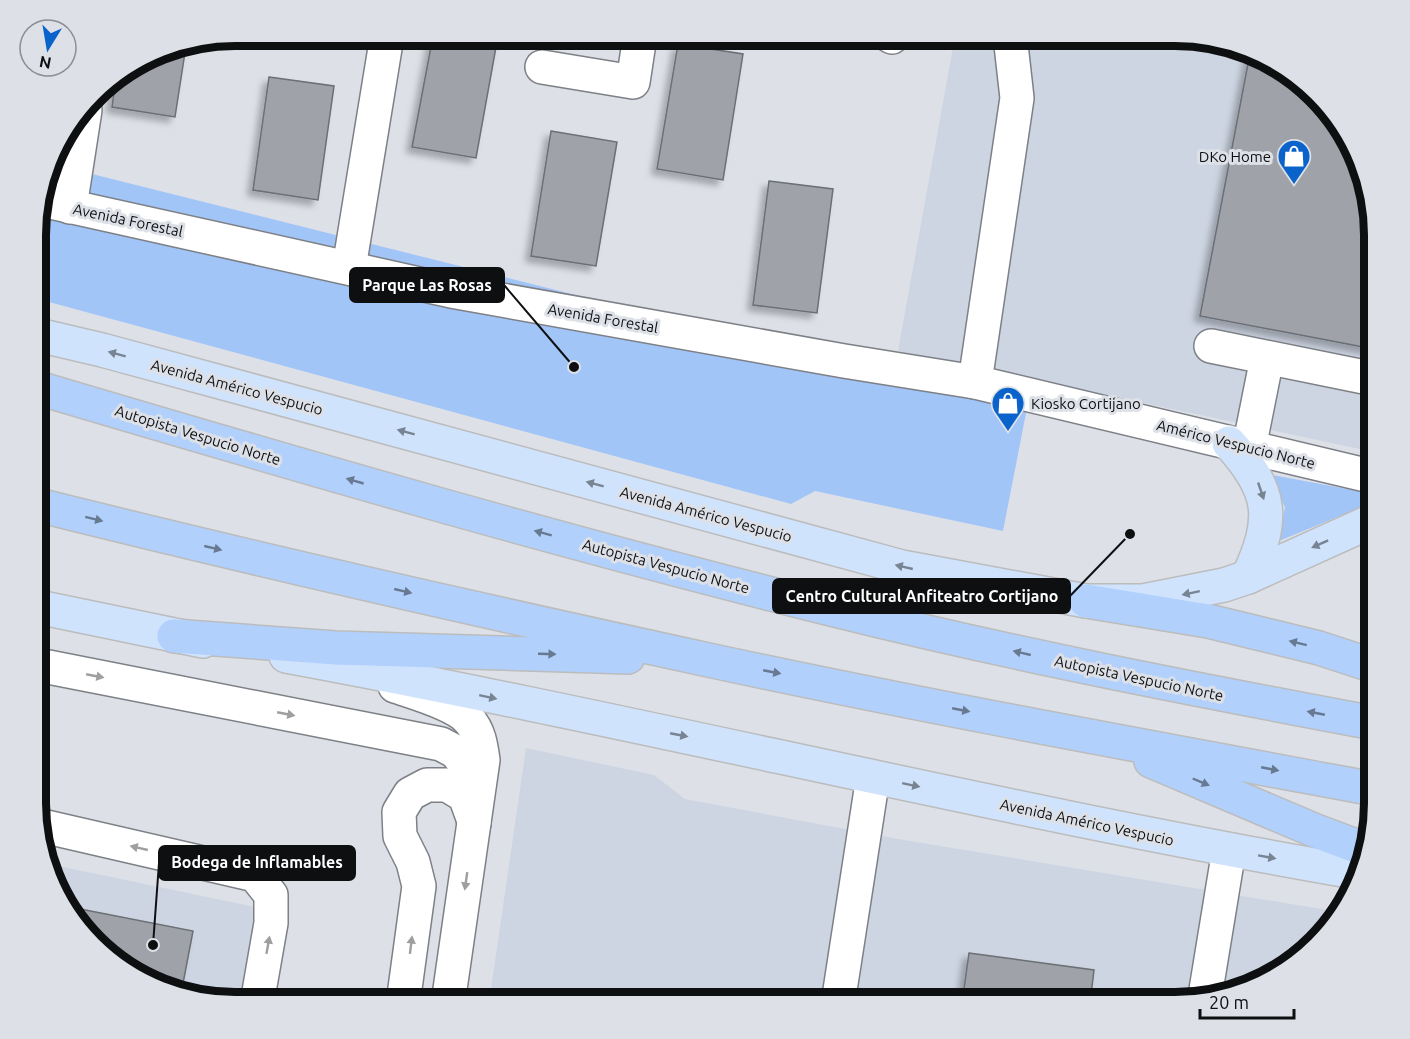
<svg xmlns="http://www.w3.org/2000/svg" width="1410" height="1039" viewBox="0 0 1410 1039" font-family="Ubuntu,sans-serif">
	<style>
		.built { fill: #cdd5e2 }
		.green { fill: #a2c5f7 }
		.building { fill: #9fa3a9; stroke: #6b6f74; stroke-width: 1.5; filter: url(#shadow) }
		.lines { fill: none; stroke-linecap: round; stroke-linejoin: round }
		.minor-casing { stroke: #7d8086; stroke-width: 36 }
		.major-casing { stroke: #bcbcbc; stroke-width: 36 }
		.highway-casing { stroke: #bcbcbc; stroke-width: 36 }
		.minor { stroke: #fff; stroke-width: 33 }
		.major { stroke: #d0e3fd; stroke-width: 33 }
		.highway { stroke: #b1d0fc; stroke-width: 33 }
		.oneway { fill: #798493 }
		.oneway2 { fill: #687992 }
		.oneway3 { fill: #9f9fa0 }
		.labels { text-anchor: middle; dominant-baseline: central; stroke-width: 6; stroke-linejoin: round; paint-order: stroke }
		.poi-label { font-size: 15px; fill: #0e0f11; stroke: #dde1e7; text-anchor: end }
		.street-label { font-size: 15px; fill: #0e0f11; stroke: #dde1e7 }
		.rim { fill: none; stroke: #0e0f11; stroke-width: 8 }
		.leader { fill: none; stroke: #0e0f11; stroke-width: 2 }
		.callout-dot { fill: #0e0f11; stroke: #dde1e7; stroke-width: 2 }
		.callout { fill: #0e0f11; stroke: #0e0f11; stroke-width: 2 }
		.callout-label { font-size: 16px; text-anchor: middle; font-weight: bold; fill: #fff }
	</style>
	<defs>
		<filter id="shadow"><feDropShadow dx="-5.5" dy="5.5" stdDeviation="3" flood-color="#0004"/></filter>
	</defs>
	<rect width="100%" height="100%" fill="#dde1e7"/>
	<!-- built -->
	<g class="built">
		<polygon points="955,36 1187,36 1239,47 1296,77 1353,147 1374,223 1374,452 898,351"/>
		<polygon points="526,748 654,775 685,799 904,840 1339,912 1333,925 1262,983 1175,1003 489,1003"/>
		<polygon points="49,864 260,908 244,1003 223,1003 171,992 114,962 63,903"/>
	</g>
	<!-- green -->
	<g class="green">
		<polygon points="52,164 1027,408 1003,531 815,491 791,504 38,299 38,210"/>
		<polygon points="1267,474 1374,494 1374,502 1279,541 1285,507"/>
	</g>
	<!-- building -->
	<g class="building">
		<polygon points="433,36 498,36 476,158 412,147"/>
		<polygon points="678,44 743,54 723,180 657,169"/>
		<polygon points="186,46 175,117 112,107 116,78 160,51"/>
		<polygon points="1250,53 1296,77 1353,147 1374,223 1374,349 1200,316"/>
		<polygon points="269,77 334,86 318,200 253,190"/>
		<polygon points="551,131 617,142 596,266 531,256"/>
		<polygon points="769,181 833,189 817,313 753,305"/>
		<polygon points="65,906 193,931 181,994 171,992 114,962"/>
		<polygon points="969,953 1094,970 1090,1003 962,1003"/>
	</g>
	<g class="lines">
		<defs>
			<g id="minor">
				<polyline points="890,36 892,37"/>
				<polyline points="542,67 633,82 640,36"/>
				<polyline points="41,200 451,291 844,361 975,382 1374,477"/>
				<polyline points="70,207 85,110"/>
				<polyline points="349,268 387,36"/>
				<polyline points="1211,346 1374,379"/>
				<polyline points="975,382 1017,98 1010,36"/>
				<polyline points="1249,448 1267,358"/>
				<polyline points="38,665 441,744 456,752 467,767 474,823"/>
				<path d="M395,686C415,693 456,704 469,720C479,731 481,746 483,760L448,1003"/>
				<polyline points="38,825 255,875 271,895 271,923 257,1003"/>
				<polyline points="1205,996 1229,850"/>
				<polyline points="403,1003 419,886 413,862 400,836 399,812 410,794 427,785 447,785 465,796 473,818"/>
				<polyline points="838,1003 873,777"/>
			</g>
			<g id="major">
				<polyline points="38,335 102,350 902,567 1086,601 1143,601 1224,585 1248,577 1374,520"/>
				<path d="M1229,443C1273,491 1275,519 1248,577"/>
				<polyline points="38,607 203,641"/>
				<path d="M286,656C645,722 1000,811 1360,873"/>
			</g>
			<g id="highway">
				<path d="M38,388C301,466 565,543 831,609C1011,654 1192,689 1374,723"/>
				<path d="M38,505C262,561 487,612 713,661C932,708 1153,748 1374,789"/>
				<polyline points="1086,601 1208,621 1319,648 1374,666"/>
				<polyline points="174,636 336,648 628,657"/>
				<polyline points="1151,761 1316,831 1367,850"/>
			</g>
		</defs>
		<!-- minor casing -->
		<use href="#minor" class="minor-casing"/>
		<!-- major casing -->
		<use href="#major" class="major-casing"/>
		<!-- highway casing -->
		<use href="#highway" class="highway-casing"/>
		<!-- minor -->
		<use href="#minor" class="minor"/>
		<!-- major -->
		<use href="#major" class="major"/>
		<!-- highway -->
		<use href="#highway" class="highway"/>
	</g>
	<!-- one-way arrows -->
	<defs><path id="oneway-solid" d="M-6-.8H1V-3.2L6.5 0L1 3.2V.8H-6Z" transform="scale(1.5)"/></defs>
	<g class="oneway">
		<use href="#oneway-solid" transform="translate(117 354) rotate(-165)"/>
		<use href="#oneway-solid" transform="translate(406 432) rotate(-165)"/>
		<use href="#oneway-solid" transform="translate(595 484) rotate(-165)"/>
		<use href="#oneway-solid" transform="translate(1261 491) rotate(71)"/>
		<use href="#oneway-solid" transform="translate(1320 544) rotate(156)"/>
		<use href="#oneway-solid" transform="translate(904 567) rotate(-167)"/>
		<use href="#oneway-solid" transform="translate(1191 593) rotate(168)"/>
		<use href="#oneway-solid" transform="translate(488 697) rotate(12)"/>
		<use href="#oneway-solid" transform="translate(679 735) rotate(11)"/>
		<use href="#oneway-solid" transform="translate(911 785) rotate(12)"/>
		<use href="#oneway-solid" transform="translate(1267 857) rotate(10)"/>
	</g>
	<g class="oneway2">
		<use href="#oneway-solid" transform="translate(355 481) rotate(-164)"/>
		<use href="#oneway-solid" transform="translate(94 519) rotate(14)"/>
		<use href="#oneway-solid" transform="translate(543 533) rotate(-165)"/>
		<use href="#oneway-solid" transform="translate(213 548) rotate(13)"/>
		<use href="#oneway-solid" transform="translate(403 591) rotate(13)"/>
		<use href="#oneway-solid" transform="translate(1298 643) rotate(-166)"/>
		<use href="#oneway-solid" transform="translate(1022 653) rotate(-167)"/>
		<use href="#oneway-solid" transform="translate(547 654) rotate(2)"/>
		<use href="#oneway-solid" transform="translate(772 672) rotate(11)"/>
		<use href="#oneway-solid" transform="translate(961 710) rotate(11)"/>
		<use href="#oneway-solid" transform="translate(1316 713) rotate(-169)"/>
		<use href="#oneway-solid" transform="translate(1270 769) rotate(11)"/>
		<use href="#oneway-solid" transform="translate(1201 782) rotate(23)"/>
	</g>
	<g class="oneway3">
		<use href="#oneway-solid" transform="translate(95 676) rotate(11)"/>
		<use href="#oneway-solid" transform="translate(286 714) rotate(11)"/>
		<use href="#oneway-solid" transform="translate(139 848) rotate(-167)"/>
		<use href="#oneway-solid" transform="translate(466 881) rotate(98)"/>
		<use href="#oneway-solid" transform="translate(268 945) rotate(-80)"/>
		<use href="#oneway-solid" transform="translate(411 945) rotate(-83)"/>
	</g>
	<!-- icons -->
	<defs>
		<symbol id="shop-pin" viewBox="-11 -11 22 30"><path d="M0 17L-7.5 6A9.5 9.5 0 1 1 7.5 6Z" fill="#0a62cb" stroke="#dde1e7"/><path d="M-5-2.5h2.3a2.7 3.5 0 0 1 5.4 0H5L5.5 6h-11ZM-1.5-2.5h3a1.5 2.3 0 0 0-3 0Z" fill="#fff"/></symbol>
	</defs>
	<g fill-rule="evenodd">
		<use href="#shop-pin" x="1275" y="137" width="38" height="52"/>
		<use href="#shop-pin" x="989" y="384" width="38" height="52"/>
	</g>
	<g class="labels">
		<!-- poi labels -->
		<g class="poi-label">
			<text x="1271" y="156">DKo Home</text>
			<text x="1031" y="403" text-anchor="start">Kiosko Cortijano</text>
		</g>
		<!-- street labels -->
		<g class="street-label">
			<text transform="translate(128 220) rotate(12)">Avenida Forestal</text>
			<text transform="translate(603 318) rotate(10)">Avenida Forestal</text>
			<text transform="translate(237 387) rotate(15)">Avenida Américo Vespucio</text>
			<text transform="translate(198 435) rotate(17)">Autopista Vespucio Norte</text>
			<text transform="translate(1236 444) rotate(14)">Américo Vespucio Norte</text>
			<text transform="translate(706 514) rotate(15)">Avenida Américo Vespucio</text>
			<text transform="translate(666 566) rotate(15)">Autopista Vespucio Norte</text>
			<text transform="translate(1139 678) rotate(12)">Autopista Vespucio Norte</text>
			<text transform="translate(1087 822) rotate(12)">Avenida Américo Vespucio</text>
		</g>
	</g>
	<!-- crop -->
	<path d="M0 0H1410V1039H0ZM235 46H1175A189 189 0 0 1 1364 235V803A189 189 0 0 1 1175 992H235A189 189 0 0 1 46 803V235A189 189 0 0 1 235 46Z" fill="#dde1e7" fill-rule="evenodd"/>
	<path class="rim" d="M235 46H1175A189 189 0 0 1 1364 235V803A189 189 0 0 1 1175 992H235A189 189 0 0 1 46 803V235A189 189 0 0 1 235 46Z"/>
	<!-- callouts -->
	<path class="leader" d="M574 367L504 285M1130 534L1070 596M153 945L159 863"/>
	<g class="callout-dot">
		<circle cx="574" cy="367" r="6"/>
		<circle cx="1130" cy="534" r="6"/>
		<circle cx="153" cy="945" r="6"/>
	</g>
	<g class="callout">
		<rect x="350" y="268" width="154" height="34" rx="6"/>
		<rect x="773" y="579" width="297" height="34" rx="6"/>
		<rect x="159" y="846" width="196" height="34" rx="6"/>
	</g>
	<g class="callout-label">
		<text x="427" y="291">Parque Las Rosas</text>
		<text x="922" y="602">Centro Cultural Anfiteatro Cortijano</text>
		<text x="257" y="868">Bodega de Inflamables</text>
	</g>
	<!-- north arrow -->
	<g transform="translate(48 48) rotate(191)"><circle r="28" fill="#dde1e7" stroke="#8a8d91" stroke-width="1.5"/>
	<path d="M0-4.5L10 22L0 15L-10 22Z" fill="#0a62cb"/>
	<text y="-9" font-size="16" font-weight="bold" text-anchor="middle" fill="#0e0f11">N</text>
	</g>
	<!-- scale -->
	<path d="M1200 1009v9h94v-9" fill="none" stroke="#0e0f11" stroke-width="3"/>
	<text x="1209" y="1009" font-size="18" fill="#0e0f11" stroke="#dde1e7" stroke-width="4.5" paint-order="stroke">20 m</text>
</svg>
